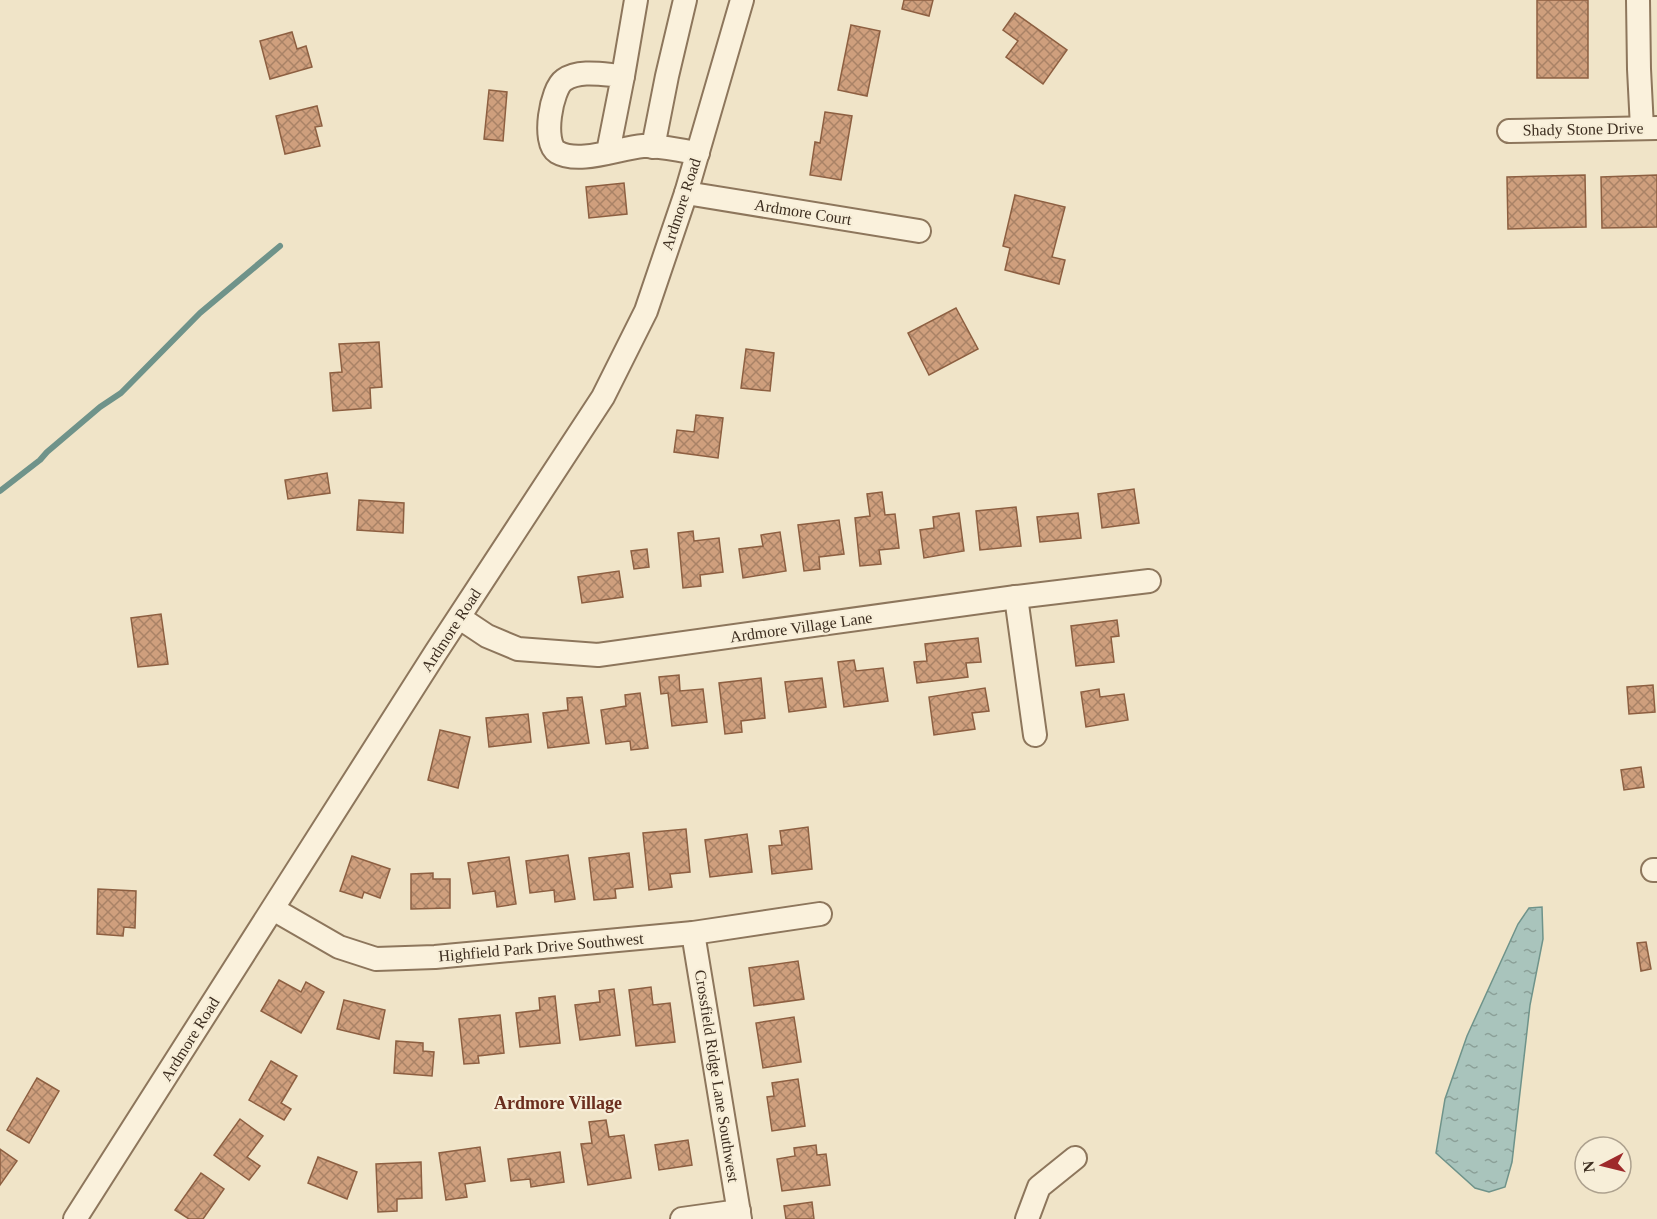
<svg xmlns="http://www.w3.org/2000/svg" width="1657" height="1219" viewBox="0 0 1657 1219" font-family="Georgia,serif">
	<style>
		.water { fill: url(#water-ripples); stroke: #6f938a; stroke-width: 1.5 }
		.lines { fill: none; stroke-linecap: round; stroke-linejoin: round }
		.stream { stroke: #6f938a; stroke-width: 6 }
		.building { fill: url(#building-cross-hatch); stroke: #8d5f41; stroke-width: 1.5 }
		.minor-casing { stroke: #8d765c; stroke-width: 26 }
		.minor { stroke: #faf1dc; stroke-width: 22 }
		.labels { text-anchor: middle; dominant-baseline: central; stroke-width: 4.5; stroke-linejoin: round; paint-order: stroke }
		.street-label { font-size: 16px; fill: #3d2e20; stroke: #f7eed8 }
		.neighbourhood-label { font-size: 18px; font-weight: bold; fill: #6b2e1e; stroke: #f7eed8 }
	</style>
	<defs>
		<pattern id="water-ripples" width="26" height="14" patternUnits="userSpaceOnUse" patternTransform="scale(1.5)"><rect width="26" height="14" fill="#a9c4bc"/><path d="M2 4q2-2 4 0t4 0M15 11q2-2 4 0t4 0" fill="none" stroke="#8ba098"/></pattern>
		<pattern id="building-cross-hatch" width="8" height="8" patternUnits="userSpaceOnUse" patternTransform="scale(1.5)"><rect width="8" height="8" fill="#cf9f7d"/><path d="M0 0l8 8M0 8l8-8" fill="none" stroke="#a98266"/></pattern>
	</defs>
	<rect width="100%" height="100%" fill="#f0e4c8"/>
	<!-- water -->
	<polygon class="water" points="1542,907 1543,939 1530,1005 1512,1162 1505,1187 1489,1192 1475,1188 1436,1153 1445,1099 1467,1036 1518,924 1529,908"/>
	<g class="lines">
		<!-- stream -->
		<polyline class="stream" points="0,491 40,460 47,452 100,407 121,393 200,313 280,246"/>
	</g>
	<!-- building -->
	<g class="building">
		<polygon points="904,0 933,0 929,16 902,9"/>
		<rect x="1537" y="0" width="51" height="78"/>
		<polygon points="1015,13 1067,50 1043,84 1006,57 1018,41 1003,30"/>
		<polygon points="851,25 880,31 867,96 838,90"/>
		<polygon points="292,32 297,49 306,46 312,67 270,79 260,41"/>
		<polygon points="489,90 507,92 503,141 484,139"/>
		<polygon points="317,106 322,126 315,127 320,146 285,154 276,116"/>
		<polygon points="825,112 852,116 841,180 810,175 815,142 820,143"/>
		<polygon points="1585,175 1586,227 1508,229 1507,177"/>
		<polygon points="1657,175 1657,227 1602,228 1601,177"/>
		<polygon points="624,183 627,214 589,218 586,187"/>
		<polygon points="1015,195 1065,207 1052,257 1065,260 1059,284 1005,270 1010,248 1003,246"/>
		<polygon points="956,308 978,349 929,375 908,333"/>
		<polygon points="379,342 382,387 370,388 371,408 333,411 330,373 342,372 339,344"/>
		<polygon points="746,349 774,353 770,391 741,388"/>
		<polygon points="696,415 723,418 718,458 674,452 677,430 694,432"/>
		<polygon points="327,473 330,493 288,499 285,480"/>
		<polygon points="1134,489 1139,523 1102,528 1098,494"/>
		<polygon points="882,492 885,515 895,514 899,548 879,550 881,564 860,566 855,518 870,516 867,494"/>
		<polygon points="359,500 404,503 403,533 357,530"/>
		<polygon points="1016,507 1021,546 980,550 976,511"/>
		<polygon points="959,513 964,551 924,558 920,530 934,528 933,517"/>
		<polygon points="1078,513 1081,538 1040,542 1037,517"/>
		<polygon points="839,520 844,554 819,557 820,569 804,571 798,525"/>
		<polygon points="693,531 694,541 719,538 723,572 700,575 701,586 683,588 678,533"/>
		<polygon points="780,532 786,571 743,578 739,549 763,546 761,535"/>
		<polygon points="647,549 649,567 634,569 631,551"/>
		<polygon points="619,571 623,597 582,603 578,577"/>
		<polygon points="161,614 168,664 138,667 131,618"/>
		<polygon points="1117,620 1119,636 1111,637 1114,662 1076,666 1071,626"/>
		<polygon points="978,638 981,662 966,663 968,677 917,683 914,662 927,661 925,644"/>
		<polygon points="854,660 856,671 883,668 888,701 844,707 838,662"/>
		<polygon points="679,675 680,691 703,689 707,722 672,726 668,693 661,694 659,677"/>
		<polygon points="761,678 765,718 741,721 742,732 725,734 719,683"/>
		<polygon points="822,678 826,707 789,712 785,682"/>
		<polygon points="1653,685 1655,712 1629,714 1627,687"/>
		<polygon points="985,688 989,711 972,713 975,729 934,735 929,697"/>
		<polygon points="1099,689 1100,697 1124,694 1128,720 1086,727 1081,692"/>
		<polygon points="640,693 648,748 631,750 630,741 606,744 601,710 626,706 625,695"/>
		<polygon points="582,697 589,743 548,748 543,713 568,710 567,698"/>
		<polygon points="528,714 531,742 489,747 486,718"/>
		<polygon points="440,730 470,737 458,788 428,780"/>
		<polygon points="1641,767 1644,787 1624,790 1621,770"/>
		<polygon points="808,827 812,869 772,874 769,846 782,845 780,831"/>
		<polygon points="686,829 690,872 670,874 672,887 649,890 643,833"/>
		<polygon points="747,834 752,872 710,877 705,840"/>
		<polygon points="629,853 633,887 615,889 616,898 594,900 589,858"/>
		<polygon points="568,855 575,899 555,902 554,890 530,893 526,861"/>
		<polygon points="352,856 390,869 380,898 364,892 362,898 340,891"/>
		<polygon points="509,857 516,904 497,907 495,891 473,894 468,863"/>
		<polygon points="433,873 433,879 450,879 450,908 411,909 411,874"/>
		<polygon points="98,889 136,891 135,928 124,927 123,936 97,934"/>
		<polygon points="1646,942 1651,969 1641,971 1637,943"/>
		<polygon points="798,961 804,999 754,1006 749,968"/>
		<polygon points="279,980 301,992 306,982 324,992 301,1033 261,1011"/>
		<polygon points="651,987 653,1005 670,1003 675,1042 636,1046 629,990"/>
		<polygon points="614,989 620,1035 580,1040 575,1005 600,1002 599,991"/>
		<polygon points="555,996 560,1043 520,1047 516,1013 540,1010 539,998"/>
		<polygon points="344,1000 385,1010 379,1039 337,1029"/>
		<polygon points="500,1015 504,1053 478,1056 479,1063 464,1064 459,1019"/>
		<polygon points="794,1017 801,1062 763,1068 756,1023"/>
		<polygon points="396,1041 423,1043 423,1051 434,1052 432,1076 394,1073"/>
		<polygon points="271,1061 297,1076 281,1103 291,1109 284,1120 249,1100"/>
		<polygon points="37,1078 59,1091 29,1143 7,1130"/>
		<polygon points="798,1079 805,1126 772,1131 767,1097 774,1096 772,1083"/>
		<polygon points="240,1119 263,1136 247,1157 260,1166 249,1180 214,1155"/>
		<polygon points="606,1120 609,1137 624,1135 631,1178 588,1185 581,1144 592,1143 589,1122"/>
		<polygon points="688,1140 692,1165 659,1170 655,1145"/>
		<polygon points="816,1145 817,1155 826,1154 830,1185 782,1191 777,1159 795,1156 794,1148"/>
		<polygon points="480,1147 485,1181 465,1184 467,1197 446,1200 439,1153"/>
		<polygon points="0,1149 17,1161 0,1185"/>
		<polygon points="560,1152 564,1182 531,1187 530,1179 511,1181 508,1159"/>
		<polygon points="318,1157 357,1172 347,1199 308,1183"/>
		<polygon points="421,1162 422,1198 397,1199 397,1211 378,1212 376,1164"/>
		<polygon points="201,1173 224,1189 203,1219 189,1219 175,1210"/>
		<polygon points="812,1202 814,1219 786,1219 784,1206"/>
	</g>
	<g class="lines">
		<defs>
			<g id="minor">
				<polyline points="1638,0 1639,69 1642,128"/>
				<polyline points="623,76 636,0"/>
				<polyline points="1509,131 1657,128"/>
				<polyline points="653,147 667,76 685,0"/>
				<path d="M608,152L623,76C605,75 580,69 564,80C551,89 542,143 557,152C579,165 619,148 643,146C660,145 680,151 698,153"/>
				<polyline points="686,193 919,231"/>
				<polyline points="1016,597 1035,735"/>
				<polyline points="460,618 487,636 518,649 598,655 1016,597 1149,581"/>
				<polyline points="1653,870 1657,870"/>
				<polyline points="273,909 339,947 376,959 435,957 693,933 820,914"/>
				<polyline points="693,933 740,1219"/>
				<polyline points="75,1219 436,652 603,397 646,311 686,193 742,0"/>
				<polyline points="682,1219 739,1211"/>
				<polyline points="1027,1219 1039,1187 1075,1158"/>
			</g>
		</defs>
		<!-- minor casing -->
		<use href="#minor" class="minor-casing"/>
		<!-- minor -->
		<use href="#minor" class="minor"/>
	</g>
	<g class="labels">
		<!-- street labels -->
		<g class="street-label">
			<text transform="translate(1583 129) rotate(-1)">Shady Stone Drive</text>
			<text transform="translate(681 204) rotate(-72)">Ardmore Road</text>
			<text transform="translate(803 212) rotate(9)">Ardmore Court</text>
			<text transform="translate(801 627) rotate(-8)">Ardmore Village Lane</text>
			<text transform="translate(451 630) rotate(-57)">Ardmore Road</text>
			<text transform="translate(541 947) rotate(-5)">Highfield Park Drive Southwest</text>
			<text transform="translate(190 1039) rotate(-58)">Ardmore Road</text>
			<text transform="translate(717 1076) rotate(81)">Crossfield Ridge Lane Southwest</text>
		</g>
		<!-- neighbourhood labels -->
		<g class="neighbourhood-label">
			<text x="558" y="1103">Ardmore Village</text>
		</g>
	</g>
	<!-- north arrow -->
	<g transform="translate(1603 1165) rotate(263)"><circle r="28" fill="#f7eed8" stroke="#ada18e" stroke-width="1.5"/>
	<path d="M0-4.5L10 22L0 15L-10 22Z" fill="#9e2a2b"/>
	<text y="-9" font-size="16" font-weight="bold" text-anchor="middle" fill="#3d2e20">N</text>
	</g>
</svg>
